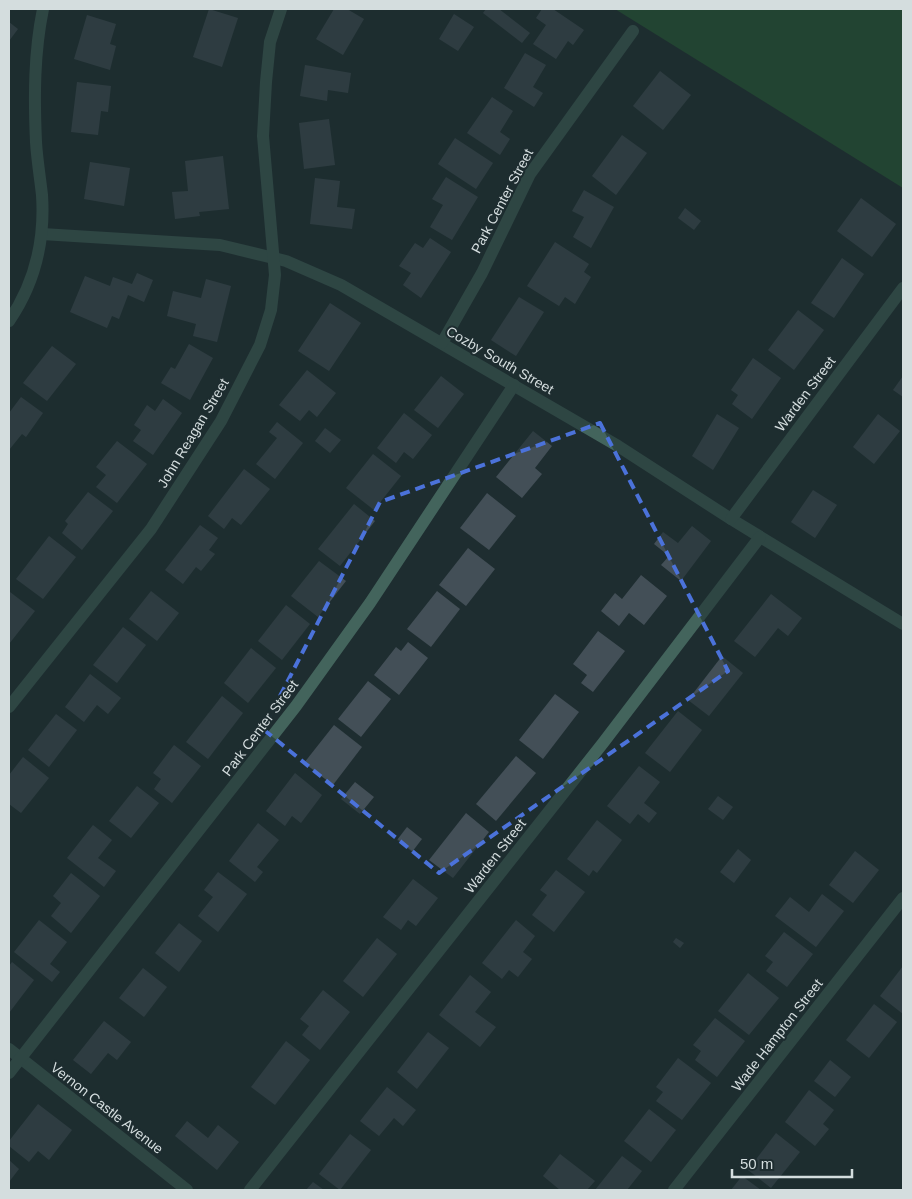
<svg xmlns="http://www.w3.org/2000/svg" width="912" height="1199" viewBox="0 0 912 1199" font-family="Arial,sans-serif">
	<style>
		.green { fill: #296035 }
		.building { fill: #434f57 }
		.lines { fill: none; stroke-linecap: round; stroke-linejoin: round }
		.street { stroke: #43645c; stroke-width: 12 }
		.marked { fill: none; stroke: #4b72da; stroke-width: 4; stroke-dasharray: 10 6; stroke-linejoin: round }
		.labels { text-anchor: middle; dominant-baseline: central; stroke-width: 4; stroke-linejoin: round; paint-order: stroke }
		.street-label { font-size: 14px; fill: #d4ddde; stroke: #1e2d30 }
	</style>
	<rect width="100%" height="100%" fill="#1e2d30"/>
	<!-- green -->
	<polygon class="green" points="615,9 903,9 903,188"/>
	<!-- building -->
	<g class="building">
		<polygon points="209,9 238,18 222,67 193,57"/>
		<polygon points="334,9 347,9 364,19 343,55 316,39"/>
		<polygon points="486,9 499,9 530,33 522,43 483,13"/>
		<polygon points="542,9 553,9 584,30 573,45 568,41 556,59 533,44 546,25 536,18"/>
		<polygon points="454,14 474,27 458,51 439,39"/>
		<polygon points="87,15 116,24 110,44 116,46 110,70 74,59"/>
		<polygon points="9,22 18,29 9,41"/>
		<polygon points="525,53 546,65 533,87 543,93 534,107 504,88"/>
		<polygon points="305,65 351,73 348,93 328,90 327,101 300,96"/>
		<polygon points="660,71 691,95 663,130 633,106"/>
		<polygon points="77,82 111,86 108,112 101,111 98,135 71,132"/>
		<polygon points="492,97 513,111 500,132 510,139 500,155 467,133"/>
		<polygon points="329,119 335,165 304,169 299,123"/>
		<polygon points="622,135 647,153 616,195 592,176"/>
		<polygon points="455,138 493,163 476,189 438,164"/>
		<polygon points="223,156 229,209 199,212 200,216 175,219 172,192 188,191 185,161"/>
		<polygon points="90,162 130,168 124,206 84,199"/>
		<polygon points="446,177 478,197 452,240 430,227 443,205 432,199"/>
		<polygon points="315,178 340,181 337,207 355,209 352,229 310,224"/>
		<polygon points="584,190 614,207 591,248 573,237 584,217 572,211"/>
		<polygon points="861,198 896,224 872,257 837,231"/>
		<polygon points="685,208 701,221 694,230 678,218"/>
		<polygon points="430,238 451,252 421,298 403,285 411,273 399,266 415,243 423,248"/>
		<polygon points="555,242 589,264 584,272 591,277 575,304 565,297 559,306 527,286"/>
		<polygon points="842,258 864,274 834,318 811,303"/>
		<polygon points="137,273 153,280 144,302 128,295 119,319 112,316 107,328 70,312 85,276 110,286 113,277 132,284"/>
		<polygon points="206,279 231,286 217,342 193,336 196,324 167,316 173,291 201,298"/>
		<polygon points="519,297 544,312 516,356 491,340"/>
		<polygon points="330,303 361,323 329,371 298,351"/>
		<polygon points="798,310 824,330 794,370 768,350"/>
		<polygon points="189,344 213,358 190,400 161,383 171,367 175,369"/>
		<polygon points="52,346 76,364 47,401 23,383"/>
		<polygon points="753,358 781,378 752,419 732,404 738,395 731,390"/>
		<polygon points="307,370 336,393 317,417 309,410 300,421 279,405"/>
		<polygon points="441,376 464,394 438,428 414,410"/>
		<polygon points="903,376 903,397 893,390"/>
		<polygon points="21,397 43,413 26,437 22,434 9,450 9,413"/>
		<polygon points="163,399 182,413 153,455 133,441 141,430 134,425 147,405 155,411"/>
		<polygon points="404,413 432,435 413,459 404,452 396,463 377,448"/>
		<polygon points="717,414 739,428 713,470 692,456"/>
		<polygon points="878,414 900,431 874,464 853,447"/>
		<polygon points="277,422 303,443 275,479 256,464 277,438 269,432"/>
		<polygon points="325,428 341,440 330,453 315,441"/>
		<polygon points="533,431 552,446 535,468 542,474 522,498 496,477"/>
		<polygon points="117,441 147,464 117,503 96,487 106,475 96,467"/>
		<polygon points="373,454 401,476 374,510 346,488"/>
		<polygon points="244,469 270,489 241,525 232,518 224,529 208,516"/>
		<polygon points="813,490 837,505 815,538 791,522"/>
		<polygon points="88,492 113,511 82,550 62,533 68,524 65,521"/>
		<polygon points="487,493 516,516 489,550 460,528"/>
		<polygon points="354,504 375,521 340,566 318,549"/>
		<polygon points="200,525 218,538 209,550 215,554 201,571 196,567 183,584 165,570"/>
		<polygon points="692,526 711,541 681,581 661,565 669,556 654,544 663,532 678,543"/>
		<polygon points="49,536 76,557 43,599 16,579"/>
		<polygon points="468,548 495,569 466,606 439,585"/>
		<polygon points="319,561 346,581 318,617 291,596"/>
		<polygon points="641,575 667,596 644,625 629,613 619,626 601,611 615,593 622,599"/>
		<polygon points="151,591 179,613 157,641 129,619"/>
		<polygon points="437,591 460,609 431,647 407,629"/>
		<polygon points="10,592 35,611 9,644 9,594"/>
		<polygon points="771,594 802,618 788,636 778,628 755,657 734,641"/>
		<polygon points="286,605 310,624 282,660 258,641"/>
		<polygon points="123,627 146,645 117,683 93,665"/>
		<polygon points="598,631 625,651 593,692 581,683 587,675 573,664"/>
		<polygon points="408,642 428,658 399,695 374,675 396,647 401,651"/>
		<polygon points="251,648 276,668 248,703 224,683"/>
		<polygon points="722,656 743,673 709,716 688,700"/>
		<polygon points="90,674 121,698 108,714 97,705 84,722 65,707"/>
		<polygon points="368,681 391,699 361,737 338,719"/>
		<polygon points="555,694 579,712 543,759 519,740"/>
		<polygon points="222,696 243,713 208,759 186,742"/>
		<polygon points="678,711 702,730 670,772 645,753"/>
		<polygon points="56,714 77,730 49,767 28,750"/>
		<polygon points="334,725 362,747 333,785 304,763"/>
		<polygon points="174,745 201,766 172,803 154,789 161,779 153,773"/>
		<polygon points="516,756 536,773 496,821 476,804"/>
		<polygon points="23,757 49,778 21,813 9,804 9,775"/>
		<polygon points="639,766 660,782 644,803 657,813 649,823 638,814 630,824 607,806"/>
		<polygon points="295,773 322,795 301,823 292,816 285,826 266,811"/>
		<polygon points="355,782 374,797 360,814 341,799"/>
		<polygon points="137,786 159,803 131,838 109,821"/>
		<polygon points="718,796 733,807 723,820 708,809"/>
		<polygon points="466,813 489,832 453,878 429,860"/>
		<polygon points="597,820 622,840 597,873 593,870 589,876 567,859"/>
		<polygon points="258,823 279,840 257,867 263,872 255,882 229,861"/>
		<polygon points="93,825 112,840 98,858 116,871 104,887 67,858"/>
		<polygon points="407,827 422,839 412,852 397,840"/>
		<polygon points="738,849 751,860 734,883 720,872"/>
		<polygon points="855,851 879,870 853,903 829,885"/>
		<polygon points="556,870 585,892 554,932 532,915 547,895 540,890"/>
		<polygon points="218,872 247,894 218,932 198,916 213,897 204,890"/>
		<polygon points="71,873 100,896 71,933 51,916 61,903 53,896"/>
		<polygon points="413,879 438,898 416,926 408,920 401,930 383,917"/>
		<polygon points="822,894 844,911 816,947 775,916 790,897 809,912"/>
		<polygon points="39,920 67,942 50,964 60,972 52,982 14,952"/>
		<polygon points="516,920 535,936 523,952 532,959 518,977 509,970 502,979 482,963"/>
		<polygon points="179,923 202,941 179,972 155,953"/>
		<polygon points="784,932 813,954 787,987 766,971 773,962 765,956"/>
		<polygon points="377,938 397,954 363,997 343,981"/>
		<polygon points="676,938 684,943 680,948 673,942"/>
		<polygon points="12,962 34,980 9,1013 9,966"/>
		<polygon points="903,966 903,1014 880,996"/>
		<polygon points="143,968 167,987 144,1017 119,998"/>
		<polygon points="748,973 779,998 749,1035 718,1011"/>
		<polygon points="470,975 491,992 475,1012 496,1027 480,1047 439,1015"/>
		<polygon points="323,990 350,1012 320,1050 302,1035 309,1026 300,1019"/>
		<polygon points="874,1004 897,1022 869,1058 846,1040"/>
		<polygon points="715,1018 745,1041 717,1077 695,1060 701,1051 693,1045"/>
		<polygon points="104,1021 131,1042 117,1060 108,1053 91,1074 73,1060"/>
		<polygon points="428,1032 449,1048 417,1089 397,1072"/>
		<polygon points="286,1041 310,1060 275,1105 251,1087"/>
		<polygon points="678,1058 711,1083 682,1120 656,1101 663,1092 656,1087"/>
		<polygon points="830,1060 851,1077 835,1097 814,1081"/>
		<polygon points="387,1087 416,1110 403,1126 394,1118 379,1136 360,1121"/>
		<polygon points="809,1090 834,1110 823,1124 829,1129 815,1146 785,1122"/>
		<polygon points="38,1104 72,1130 49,1160 38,1151 29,1162 9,1146 9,1141"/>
		<polygon points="649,1109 676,1130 651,1162 624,1141"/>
		<polygon points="187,1121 208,1138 218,1125 239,1142 217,1170 175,1136"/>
		<polygon points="776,1133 800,1152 771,1188 748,1170"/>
		<polygon points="350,1134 371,1150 340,1190 319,1174"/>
		<polygon points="560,1154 595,1181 587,1190 560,1190 543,1176"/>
		<polygon points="622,1156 642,1171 627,1190 595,1190"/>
		<polygon points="9,1160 19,1169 9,1182"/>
		<polygon points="742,1176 761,1190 731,1190"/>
		<polygon points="313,1182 324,1190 306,1190"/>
	</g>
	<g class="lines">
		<!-- street -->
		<g class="street">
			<polyline points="42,234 220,245 286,261 341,285 618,446 731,519 903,624"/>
			<path d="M9,321C35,283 45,240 42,195C40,177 37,159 36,142C34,97 34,53 43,9"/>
			<polyline points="442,343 482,273 530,174 633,31"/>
			<polyline points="731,519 903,288"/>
			<polyline points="9,707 151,529 221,421 260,345 271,310 275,275 263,136 266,82 270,42 281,9"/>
			<polyline points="9,1049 187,1190"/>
			<polyline points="9,1073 296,706 370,603 514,385"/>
			<polyline points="250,1190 603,743 760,537"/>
			<polyline points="674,1190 903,898"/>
		</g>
	</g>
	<!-- marked area -->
	<path d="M0 0H912V1199H0ZM600,423L728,671L439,873L263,729L380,502Z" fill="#1e2d30" fill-opacity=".55" fill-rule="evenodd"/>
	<path class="marked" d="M600,423L728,671L439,873L263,729L380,502Z"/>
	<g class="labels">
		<!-- street labels -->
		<g class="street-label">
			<text transform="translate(502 201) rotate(-62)">Park Center Street</text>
			<text transform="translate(500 360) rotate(30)">Cozby South Street</text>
			<text transform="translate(805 394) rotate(-53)">Warden Street</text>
			<text transform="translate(193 433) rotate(-59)">John Reagan Street</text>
			<text transform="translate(260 728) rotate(-53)">Park Center Street</text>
			<text transform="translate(495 856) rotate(-52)">Warden Street</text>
			<text transform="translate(777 1035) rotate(-52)">Wade Hampton Street</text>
			<text transform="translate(107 1108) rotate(38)">Vernon Castle Avenue</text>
		</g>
	</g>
	<!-- border -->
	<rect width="912" height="1199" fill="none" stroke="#d4ddde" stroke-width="20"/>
	<!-- scale -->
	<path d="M732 1169v8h120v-8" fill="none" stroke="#d4ddde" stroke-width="2.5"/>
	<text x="740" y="1169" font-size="15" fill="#d4ddde" stroke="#1e2d30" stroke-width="4" paint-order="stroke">50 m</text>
</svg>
